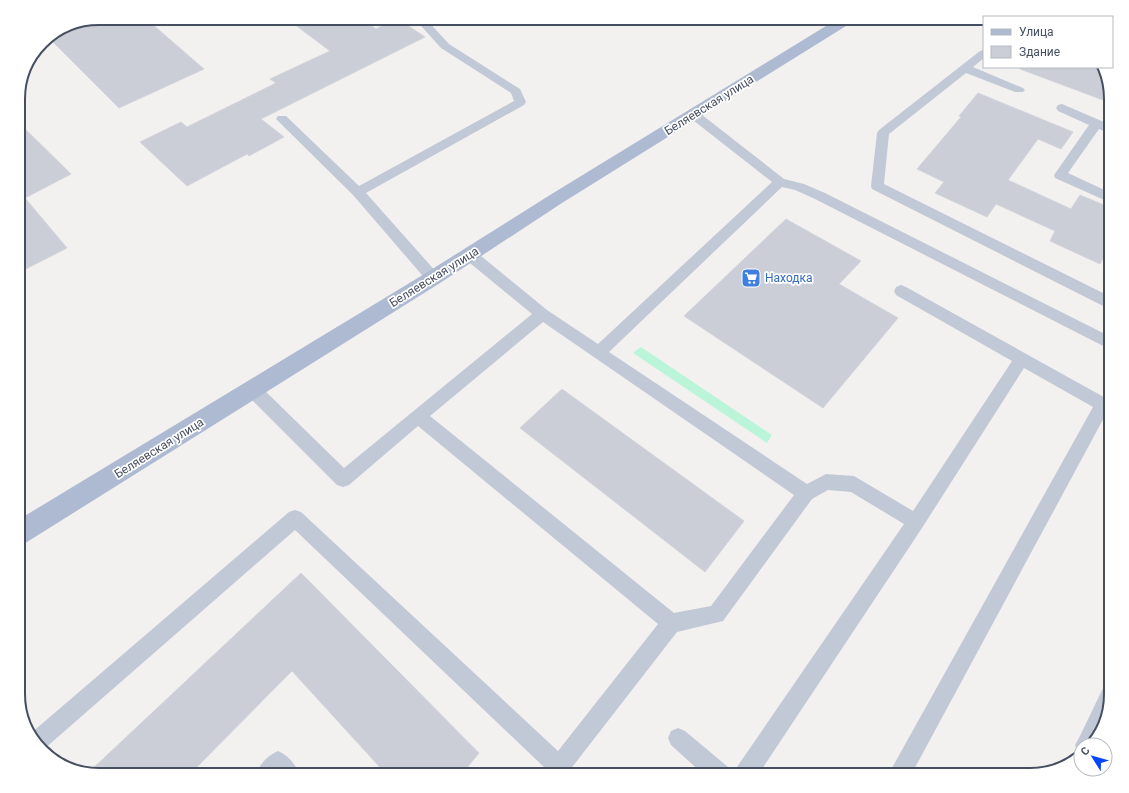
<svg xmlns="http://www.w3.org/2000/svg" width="1129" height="793" viewBox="0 0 1129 793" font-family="Roboto,sans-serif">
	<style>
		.green { fill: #baf5da }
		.building { fill: #cbced6; stroke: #d3d5dc }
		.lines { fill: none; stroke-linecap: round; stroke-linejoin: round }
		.lane { fill: #c2c9d6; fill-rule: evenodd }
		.primary { fill: #adbad2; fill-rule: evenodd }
		.labels { text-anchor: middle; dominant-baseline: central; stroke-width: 3.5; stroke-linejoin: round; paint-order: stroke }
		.street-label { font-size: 12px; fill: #464f60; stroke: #fff }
		.shop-label { font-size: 12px; fill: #366cbe; stroke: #fff; text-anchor: start }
		.rim { fill: none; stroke: #464f60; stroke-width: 2 }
	</style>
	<rect width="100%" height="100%" fill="#f3f0f0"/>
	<!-- green -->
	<polygon class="green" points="641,347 772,435 767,443 633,353"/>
	<!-- building -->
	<g class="building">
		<polygon points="99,18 145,18 204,69 119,108 48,37 68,24"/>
		<polygon points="286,18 360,18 376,29 397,18 425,37 261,119 284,137 249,156 247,154 187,186 140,142 181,122 187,127 276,83 270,79 330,51"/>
		<polygon points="1020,67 1103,67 1111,103 1020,69"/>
		<polygon points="978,93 1073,132 1061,149 1038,139 1008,180 1071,209 1080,195 1111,208 1111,244 1100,264 1050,241 1055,231 996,204 987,217 935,193 944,182 917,169 961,117 959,116"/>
		<polygon points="18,122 71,174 25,198 67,248 18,273"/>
		<polygon points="786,219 861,261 839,284 898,318 823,408 684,316"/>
		<polygon points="562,389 744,521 705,572 520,428"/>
		<polygon points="301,573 479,753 461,775 387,775 292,671 189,775 99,775 89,772"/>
	</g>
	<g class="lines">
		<!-- lane -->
		<g class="lane">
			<polygon points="414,18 425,18 449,44 520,89 526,102 524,105 366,193 438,274 440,278 438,282 433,283 428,282 353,195 276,119 278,116 286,116 359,186 514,101 511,93 441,48"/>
			<polygon points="984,50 984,58 973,67 1023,88 1025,90 1023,92 1015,92 966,73 889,134 884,184 1111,297 1111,310 872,189 871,186 877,133 879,130 980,51"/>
			<polygon points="1062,104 1111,125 1111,134 1099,129 1068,173 1111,193 1111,203 1055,178 1054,175 1089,125 1058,111 1056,108 1058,105"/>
			<path d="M693,110L697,111L784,179L804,184L825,193L1111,337V350L815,199L795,190L782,187L609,352L807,484L826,474L854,476L913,511L1012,361L896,295L894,291L896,287L901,285L906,287L1111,401V416L1106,414L911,775H888L1093,407L1024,368L922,528L758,775H734L737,767L904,524L851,492L828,490L812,499L723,621L677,632L566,775H542L545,768L295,530L43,750L30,734L289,512L295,510L301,512L558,751L658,624L418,426L349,485L343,487L337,485L247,395L245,390L247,385L253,383L259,385L344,468L532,314L465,259L463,255L465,251L470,250L475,251L547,310L598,344L772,182L689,117L687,114L689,111ZM543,322L794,495L711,606L674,613L430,416Z"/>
			<polygon points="1111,683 1111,694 1094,743 1092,745 1081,745 1081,753 1079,752 1075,745 1079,738 1104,686"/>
			<polygon points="678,728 685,731 728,767 731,775 704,775 671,745 668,738 671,731"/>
			<path d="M278,751C289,756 295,764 300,775H255C260,764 267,756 278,751Z"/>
		</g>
		<!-- primary -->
		<polygon class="primary" points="839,18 856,18 854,21 562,203 440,283 27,542 18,546 18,520 426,273 550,195"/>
	</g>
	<!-- icons -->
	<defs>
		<symbol id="supermarket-square" viewBox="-11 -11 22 22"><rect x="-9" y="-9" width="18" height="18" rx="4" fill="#3f7fe0" stroke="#fff"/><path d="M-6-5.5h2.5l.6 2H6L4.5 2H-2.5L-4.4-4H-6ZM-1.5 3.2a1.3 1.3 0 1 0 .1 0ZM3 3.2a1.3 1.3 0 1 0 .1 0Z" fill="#fff"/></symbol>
	</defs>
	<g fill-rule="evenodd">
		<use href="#supermarket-square" x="740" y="267" width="22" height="22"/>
	</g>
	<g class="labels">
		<!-- street labels -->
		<g class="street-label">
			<text transform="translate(709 105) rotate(-32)">Беляевская улица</text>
			<text transform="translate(434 277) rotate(-32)">Беляевская улица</text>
			<text transform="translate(159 448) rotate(-32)">Беляевская улица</text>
		</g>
		<!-- shop labels -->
		<g class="shop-label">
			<text x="765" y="278">Находка</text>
		</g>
	</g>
	<!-- crop -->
	<path d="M0 0H1129V793H0ZM99 25H1030A74 74 0 0 1 1104 99V694A74 74 0 0 1 1030 768H99A74 74 0 0 1 25 694V99A74 74 0 0 1 99 25Z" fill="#fff" fill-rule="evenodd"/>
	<path class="rim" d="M99 25H1030A74 74 0 0 1 1104 99V694A74 74 0 0 1 1030 768H99A74 74 0 0 1 25 694V99A74 74 0 0 1 99 25Z"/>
	<!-- legend -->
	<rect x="983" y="16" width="130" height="52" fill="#ffffff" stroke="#b5b9bf"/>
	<rect x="991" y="29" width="20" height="6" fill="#adbad2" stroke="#b5b9bf"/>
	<text x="1019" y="36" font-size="12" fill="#464f60">Улица</text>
	<rect x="991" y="46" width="20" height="12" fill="#cbced6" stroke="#b5b9bf"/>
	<text x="1019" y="56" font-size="12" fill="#464f60">Здание</text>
	<!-- north arrow -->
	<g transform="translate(1093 757) rotate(307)"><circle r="19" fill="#ffffff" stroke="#b5b9bf"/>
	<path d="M0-3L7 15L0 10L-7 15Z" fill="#0447f9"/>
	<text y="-6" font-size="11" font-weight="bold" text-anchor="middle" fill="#464f60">С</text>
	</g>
</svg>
